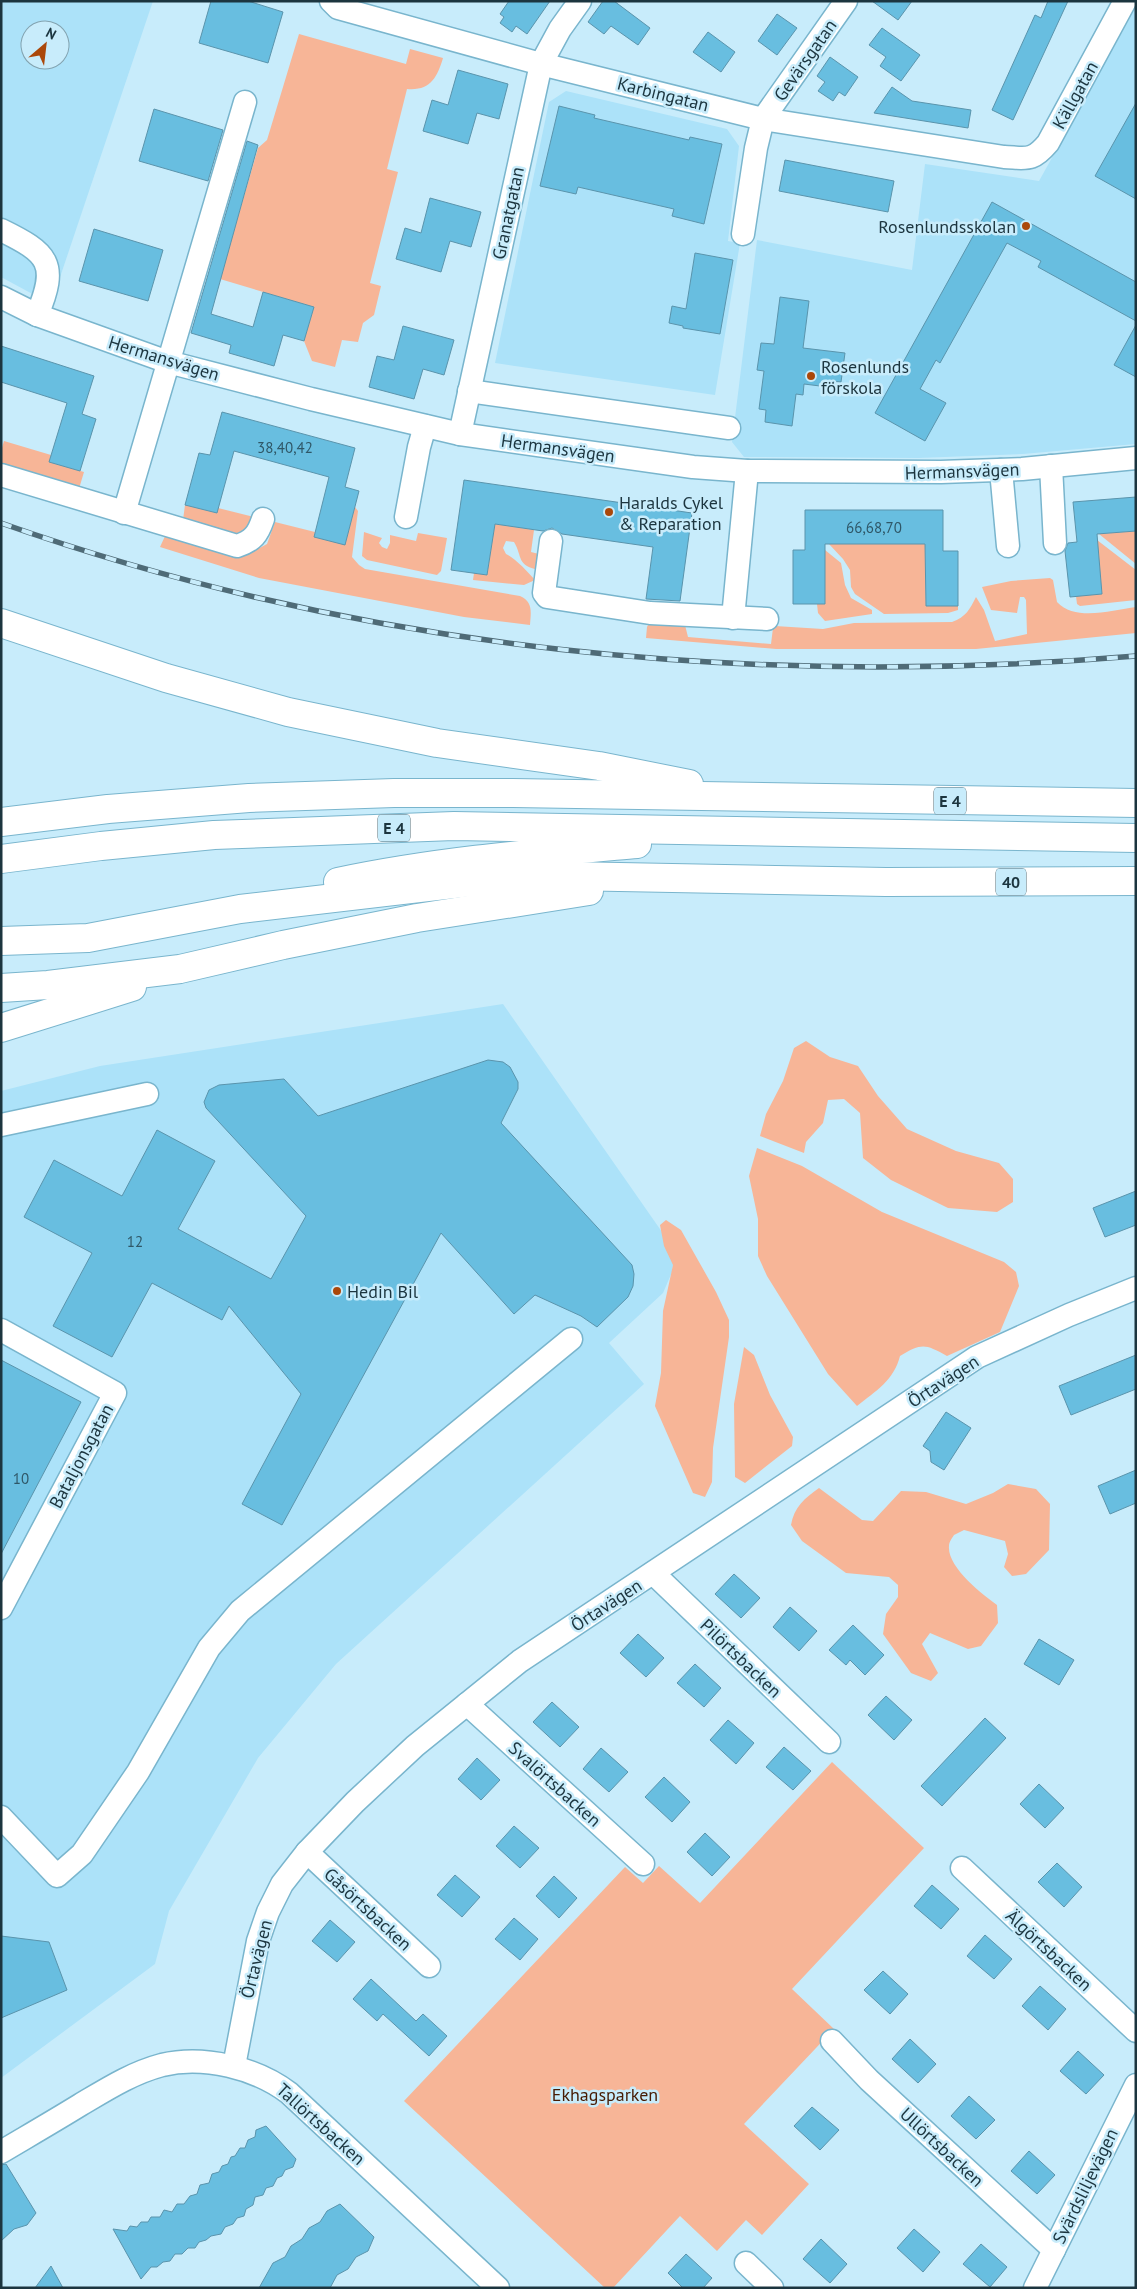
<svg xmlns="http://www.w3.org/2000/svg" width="1137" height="2289" viewBox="0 0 1137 2289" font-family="'PT Sans',sans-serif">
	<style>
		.built { fill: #ace2f9; fill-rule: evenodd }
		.green { fill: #f7b597 }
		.building { fill: #68bee0; stroke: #5a94ac }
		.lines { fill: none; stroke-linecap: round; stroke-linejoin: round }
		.minor-casing { stroke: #79b5cd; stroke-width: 25 }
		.highway-casing { stroke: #79b5cd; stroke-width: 30 }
		.minor { stroke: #fff; stroke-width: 22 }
		.highway { stroke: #fff; stroke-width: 28 }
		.rail-casing { stroke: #4f6b77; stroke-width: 5.5 }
		.rail { stroke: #c8ecfb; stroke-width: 4; stroke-dasharray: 11; stroke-linecap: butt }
		.poi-dot { fill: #ab480a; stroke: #c8ecfb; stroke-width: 2 }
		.labels { text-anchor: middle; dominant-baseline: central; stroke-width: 5; stroke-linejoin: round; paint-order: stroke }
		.number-label { font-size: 15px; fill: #2f5767 }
		.shield { fill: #c8ecfb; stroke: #506c77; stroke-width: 1 }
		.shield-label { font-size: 16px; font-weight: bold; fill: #1c353f }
		.street-label { font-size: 18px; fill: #1c353f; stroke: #c8ecfb }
		.poi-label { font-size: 18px; fill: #1c353f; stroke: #c8ecfb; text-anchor: start }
		.park-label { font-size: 18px; fill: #471b03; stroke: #c8ecfb }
	</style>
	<rect width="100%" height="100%" fill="#c8ecfb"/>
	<!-- built -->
	<g class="built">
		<path d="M1,1H153L51,304L1,277ZM30,30H60V60H30Z"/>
		<polygon points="1136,7 1136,444 1023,454 918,458 744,457 732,442 757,240 912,270 925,164 1039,181"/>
		<polygon points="566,91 727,129 739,146 728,241 740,243 715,395 495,363 549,102"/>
		<polygon points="503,1004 669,1242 674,1258 672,1272 663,1293 609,1343 644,1384 336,1664 258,1758 169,1911 155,1964 1,2078 1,1091 100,1066"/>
	</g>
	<!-- green -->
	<g class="green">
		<path d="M299,34L406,64L410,49L443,58C437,78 430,91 407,89L387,169L398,172L370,283L381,286L374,315L363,323L358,342L342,340L335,367L312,361L304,341L314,307L220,279L258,148L267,140Z"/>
		<polygon points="4,441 51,455 49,462 84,472 78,492 2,465 1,451"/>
		<polygon points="185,505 217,513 218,508 254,517 237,540 183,520"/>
		<path d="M355,507L358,511L352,557L359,565L365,569L520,596C533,602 531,611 530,625L464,617L259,578L160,547L166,534L254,551L267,544L275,522L315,532L314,537L345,544Z"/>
		<path d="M495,524L534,530L531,552L543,555L540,570C516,566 523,557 514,542L506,541L503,548L506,554C515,558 528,572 535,580L524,585L473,580L474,573L487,575Z"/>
		<polygon points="1136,531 1136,564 1099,534"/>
		<polygon points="364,532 382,538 379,543 382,547 387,549 390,543 390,535 416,541 418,533 447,538 441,571 437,575 367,560 362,556"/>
		<polygon points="1097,540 1136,570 1136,600 1080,606 1077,604 1076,596 1102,594"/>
		<polygon points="829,544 927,544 925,551 926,606 958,606 958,610 948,613 884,614 855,594 851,587 850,570 843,559"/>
		<polygon points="825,550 841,563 845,585 851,598 872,610 872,614 825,621 818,613 817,604 825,604"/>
		<path d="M1050,578L1053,580L1057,602C1076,622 1112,610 1136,607V633L976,649H776L646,638L647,627L650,621L685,625L688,637L771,644L773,628L775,626L823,629L854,623L952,622C966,617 970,609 976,597L984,610L995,641L1027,634L1026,600L1024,597H1020L1017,613L991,610L982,587L1011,581Z"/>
		<polygon points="806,1041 830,1057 858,1066 878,1096 907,1129 956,1151 999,1163 1013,1179 1013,1202 997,1212 948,1208 891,1180 863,1158 860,1113 844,1099 828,1100 823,1123 806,1142 804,1153 760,1136 766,1114 783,1081 794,1048"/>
		<path d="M757,1148L802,1166L882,1212L1004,1262L1016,1272L1019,1286L1000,1332L947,1356C925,1344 922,1343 900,1356C894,1380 876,1391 857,1406L828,1374L767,1276L758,1256V1219L749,1176Z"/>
		<polygon points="666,1220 681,1230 716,1292 729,1320 729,1337 713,1448 712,1482 705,1497 693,1493 655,1406 661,1373 663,1311 673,1265 664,1246 660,1225"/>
		<polygon points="744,1347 754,1355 770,1395 793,1437 792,1446 745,1483 735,1477 734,1404"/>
		<path d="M1008,1484L1036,1489L1050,1504L1049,1550L1026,1574L1012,1576L1004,1567L1008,1554L1005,1541L964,1530L954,1535C952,1538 949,1542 949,1546C947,1567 982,1594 997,1605L998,1623L981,1646L968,1649L930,1633L922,1644L938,1673L931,1681L911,1673L883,1634L886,1614L898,1597V1585L889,1577L846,1573L802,1541L791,1525C794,1507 805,1498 819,1488L862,1520L873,1521L901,1491L926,1492L966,1504L993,1493Z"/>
		<polygon points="832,1762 924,1848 792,1989 834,2029 744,2124 809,2184 762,2235 746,2220 717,2251 680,2216 613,2288 605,2288 404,2101 625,1867 643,1883 659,1866 700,1903"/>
	</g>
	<!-- building -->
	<g class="building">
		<polygon points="211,1 248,1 283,12 268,63 199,43"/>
		<polygon points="509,1 550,1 527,34 516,26 512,32 500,23 504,17 500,14"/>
		<polygon points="603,1 614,1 650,28 638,45 611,26 604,34 588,22"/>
		<polygon points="872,1 912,1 898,20"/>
		<polygon points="1048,1 1068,1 1013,120 992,110 1035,15 1041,18"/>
		<polygon points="777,14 797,28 777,55 758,41"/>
		<polygon points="882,28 920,55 901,81 880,66 886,57 869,45"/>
		<polygon points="708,32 735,52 721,72 693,52"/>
		<polygon points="830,57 858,77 845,96 839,92 833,101 818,91 825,82 817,76"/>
		<polygon points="458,70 508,84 499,119 477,113 468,144 423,131 432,100 448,105"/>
		<polygon points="892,87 912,101 971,110 968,128 874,113"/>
		<polygon points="1136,103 1136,199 1095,176"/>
		<polygon points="559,106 595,115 594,118 689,140 690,137 722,144 704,224 672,216 674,209 578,187 576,194 540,186"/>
		<polygon points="154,109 223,130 208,181 139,161"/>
		<polygon points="247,141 258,145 211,314 253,327 263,292 314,307 304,341 283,335 274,366 229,353 231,345 191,333"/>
		<polygon points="785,160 894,181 888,212 779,191"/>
		<polygon points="430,198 481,212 471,247 450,241 441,272 396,259 405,228 421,233"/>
		<polygon points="992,202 1136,282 1136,321 1038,267 1041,261 1007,243 940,363 936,360 920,389 946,403 925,441 875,413"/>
		<polygon points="94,229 163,250 148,301 79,281"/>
		<polygon points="695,253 733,260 720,334 683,328 683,326 669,323 672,306 686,309"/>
		<polygon points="780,297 809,301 803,348 845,353 841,382 829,381 828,387 804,384 803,395 796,394 792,426 765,422 766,410 759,409 764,371 757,370 761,343 774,344"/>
		<polygon points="1136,325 1136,377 1114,365"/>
		<polygon points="403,326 454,340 444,375 423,369 414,399 369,387 377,356 394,360"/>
		<polygon points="1,346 94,376 82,414 96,419 80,471 49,462 67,403 1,382"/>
		<polygon points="222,412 355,448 345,487 359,491 345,545 314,537 329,477 234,451 217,513 185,505 199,453 210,455"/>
		<polygon points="464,480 692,513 680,601 646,599 653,547 562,534 552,528 543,531 495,524 487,575 451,570"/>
		<polygon points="1136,497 1136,531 1097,534 1102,594 1070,597 1065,551 1068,543 1077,542 1073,502"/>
		<polygon points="805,510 943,510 943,551 958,551 958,606 926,606 925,544 825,544 825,604 793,604 793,550 805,550"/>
		<polygon points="488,1060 503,1062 510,1067 518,1082 518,1089 501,1123 632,1265 634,1274 633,1286 628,1297 597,1327 581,1316 535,1295 514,1314 441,1233 282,1525 242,1504 301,1394 229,1306 222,1320 152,1283 112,1357 53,1326 92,1253 24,1217 54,1160 122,1196 157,1130 215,1161 178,1229 271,1279 306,1216 206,1108 204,1102 209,1090 219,1085 284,1079 318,1116"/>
		<polygon points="1136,1191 1136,1225 1105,1237 1093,1208"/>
		<polygon points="1136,1355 1136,1389 1071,1415 1059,1386"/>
		<polygon points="1,1360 81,1402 1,1554"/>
		<polygon points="946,1412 971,1428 944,1470 931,1462 930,1451 923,1446"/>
		<polygon points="1136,1470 1136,1503 1110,1514 1098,1486"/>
		<polygon points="734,1574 760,1598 741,1618 715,1594"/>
		<polygon points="790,1607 817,1631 799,1651 773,1627"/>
		<polygon points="853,1625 884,1655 865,1675 850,1660 846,1665 829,1650"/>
		<polygon points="638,1634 664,1658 646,1677 620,1653"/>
		<polygon points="1039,1639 1074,1660 1059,1685 1024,1664"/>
		<polygon points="695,1664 721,1688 704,1707 677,1683"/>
		<polygon points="886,1696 912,1720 894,1740 868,1715"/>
		<polygon points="552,1702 579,1727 560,1747 533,1722"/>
		<polygon points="985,1718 1006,1738 942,1806 921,1786"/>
		<polygon points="728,1720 754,1743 736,1764 710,1740"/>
		<polygon points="784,1747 811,1771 793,1790 766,1767"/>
		<polygon points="601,1748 628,1772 609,1792 583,1769"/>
		<polygon points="477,1758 500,1780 481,1800 458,1779"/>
		<polygon points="664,1777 690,1802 672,1822 645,1797"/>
		<polygon points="1039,1784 1064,1808 1045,1828 1020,1804"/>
		<polygon points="514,1826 539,1848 520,1868 496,1846"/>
		<polygon points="705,1833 730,1857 712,1876 687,1852"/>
		<polygon points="1057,1863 1082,1887 1064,1907 1038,1882"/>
		<polygon points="455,1875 480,1897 462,1917 437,1895"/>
		<polygon points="554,1876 577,1898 559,1918 536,1896"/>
		<polygon points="932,1885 959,1909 941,1929 914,1906"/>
		<polygon points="514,1918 538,1939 520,1960 495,1939"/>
		<polygon points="330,1920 355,1942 337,1962 312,1941"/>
		<polygon points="985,1935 1012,1959 994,1979 967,1956"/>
		<polygon points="1,1936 49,1942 67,1990 1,2018"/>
		<polygon points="883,1971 908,1994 890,2014 864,1990"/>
		<polygon points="371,1979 416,2021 423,2014 447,2036 429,2056 383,2014 377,2021 353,1999"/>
		<polygon points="1040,1986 1066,2009 1048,2030 1022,2006"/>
		<polygon points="910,2039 936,2064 918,2083 892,2059"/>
		<polygon points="1078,2051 1104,2075 1086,2094 1060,2071"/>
		<polygon points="969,2096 995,2120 976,2139 951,2116"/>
		<polygon points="812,2107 839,2130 820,2150 794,2126"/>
		<polygon points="266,2126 296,2159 293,2167 285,2170 282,2176 277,2178 273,2186 266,2188 263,2195 255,2197 253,2205 246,2209 244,2216 237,2218 233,2224 225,2227 221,2234 211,2236 206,2240 199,2242 195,2248 188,2248 182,2254 175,2254 170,2261 163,2262 157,2267 151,2267 141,2279 113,2229 127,2231 130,2226 137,2227 141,2222 148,2222 151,2217 160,2217 164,2210 172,2212 177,2204 184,2204 190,2196 197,2194 200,2185 209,2183 212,2174 219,2172 222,2166 228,2164 231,2157 235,2156 240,2148 245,2148 248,2140 255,2137 256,2130"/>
		<polygon points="1029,2151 1055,2175 1037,2194 1011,2171"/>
		<polygon points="6,2164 36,2213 27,2225 14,2229 1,2241 1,2165"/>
		<polygon points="340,2204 374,2237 368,2251 356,2257 348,2269 337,2275 330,2288 259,2288 273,2263 285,2257 291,2246 302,2239 309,2228 320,2222 327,2211"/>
		<polygon points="914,2229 940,2252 923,2272 897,2248"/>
		<polygon points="821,2239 847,2264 830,2283 803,2259"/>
		<polygon points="981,2244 1007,2267 990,2287 963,2264"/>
		<polygon points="686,2254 712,2278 703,2288 683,2288 668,2273"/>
		<polygon points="51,2266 63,2288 35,2288"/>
	</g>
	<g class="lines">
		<defs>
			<g id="minor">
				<path d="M331,1L338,8L541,64L763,119L1004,157C1027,158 1032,162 1048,143L1125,1"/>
				<path d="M1,230C48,253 59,263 37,315"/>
				<polyline points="743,234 756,148 763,119 846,1"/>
				<polyline points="1,297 37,315 168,362 311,399 460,434 693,467 747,471 941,472 1022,469 1136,458"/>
				<polyline points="469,391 729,428"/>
				<polyline points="460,434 541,64 560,29 580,1"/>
				<polyline points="1051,466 1055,543"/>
				<polyline points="1001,470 1008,546"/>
				<path d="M1,475L237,546C253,541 258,534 263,519"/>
				<polyline points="124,513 245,102"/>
				<polyline points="406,517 419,447 425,426"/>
				<polyline points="551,541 544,593 547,597 650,613 767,619"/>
				<polyline points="733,618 747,471"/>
				<polyline points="1,1125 147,1094"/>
				<polyline points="1,1330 115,1393 1,1608"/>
				<polyline points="653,1573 829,1742"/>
				<polyline points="467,1704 643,1864"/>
				<polyline points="1,1817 57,1876 82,1854 138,1772 209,1648 240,1611 571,1339"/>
				<polyline points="307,1852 429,1966"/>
				<polyline points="962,1868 1136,2031"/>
				<polyline points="832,2041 869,2080 1054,2250"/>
				<polyline points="234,2066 258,1941 268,1912 282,1884 307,1852 355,1802 415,1746 520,1661 977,1357 1069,1315 1136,1288"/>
				<path d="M1,2152C28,2136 54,2121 80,2105C107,2089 132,2073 162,2065C204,2055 256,2068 289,2093L498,2288"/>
				<polyline points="746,2263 772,2288"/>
				<polyline points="1035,2288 1136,2085"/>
			</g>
			<g id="highway">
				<polyline points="1,623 166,678 288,712 437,743 599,766 689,784"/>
				<polyline points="1,822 108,809 249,798 394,793 513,793 1136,803"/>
				<polyline points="1,859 101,846 214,835 454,826 1136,838"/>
				<path d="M338,882C437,861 537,853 637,844"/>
				<polyline points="1,941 88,938 240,909 462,883 567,876 886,882 1136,881"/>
				<polyline points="1,988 48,985 180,969 283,945 417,918 589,891"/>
				<polyline points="1,1028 132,987"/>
			</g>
		</defs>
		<!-- minor casing -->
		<use href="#minor" class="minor-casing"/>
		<!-- highway casing -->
		<use href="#highway" class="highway-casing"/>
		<!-- minor -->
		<use href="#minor" class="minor"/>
		<!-- highway -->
		<use href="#highway" class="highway"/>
		<defs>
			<path id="rail" d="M1,523C364,651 754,688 1136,656"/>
		</defs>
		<!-- rail casing -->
		<use href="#rail" class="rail-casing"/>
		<!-- rail -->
		<use href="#rail" class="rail"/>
	</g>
	<!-- markers -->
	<g class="poi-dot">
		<circle cx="1026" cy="226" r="5"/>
		<circle cx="811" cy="376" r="5"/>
		<circle cx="609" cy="512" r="5"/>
		<circle cx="337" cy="1291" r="5"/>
	</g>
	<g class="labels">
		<!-- number labels -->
		<g class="number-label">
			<text x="285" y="447">38,40,42</text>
			<text x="874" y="527">66,68,70</text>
			<text x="135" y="1241">12</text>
			<text x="21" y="1478">10</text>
		</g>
		<!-- shield labels -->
		<g class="shield">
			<rect x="934" y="787.5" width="32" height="27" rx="4"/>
			<rect x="378" y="814.5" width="32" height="27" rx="4"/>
			<rect x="996" y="868.5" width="30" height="27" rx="4"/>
		</g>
		<g class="shield-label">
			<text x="950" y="801">E 4</text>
			<text x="394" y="828">E 4</text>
			<text x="1011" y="882">40</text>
		</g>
		<!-- street labels -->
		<g class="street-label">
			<text transform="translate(805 60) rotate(-55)">Gevärsgatan</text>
			<text transform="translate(663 94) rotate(14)">Karbingatan</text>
			<text transform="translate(1075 95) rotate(-61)">Källgatan</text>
			<text transform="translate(508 213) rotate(-78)">Granatgatan</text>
			<text transform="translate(164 358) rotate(17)">Hermansvägen</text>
			<text transform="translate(558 448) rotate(8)">Hermansvägen</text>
			<text transform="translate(962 471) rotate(-2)">Hermansvägen</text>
			<text transform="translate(943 1381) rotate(-33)">Örtavägen</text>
			<text transform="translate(81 1456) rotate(-62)">Bataljonsgatan</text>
			<text transform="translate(606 1605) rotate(-33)">Örtavägen</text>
			<text transform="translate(741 1658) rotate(44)">Pilörtsbacken</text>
			<text transform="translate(555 1784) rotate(42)">Svalörtsbacken</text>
			<text transform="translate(368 1909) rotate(43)">Gåsörtsbacken</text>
			<text transform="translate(1049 1950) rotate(43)">Älgörtsbacken</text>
			<text transform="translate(256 1959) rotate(-76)">Örtavägen</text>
			<text transform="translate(321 2124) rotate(42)">Tallörtsbacken</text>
			<text transform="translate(942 2147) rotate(43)">Ullörtsbacken</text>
			<text transform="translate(1085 2186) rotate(-64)">Svärdsliljevägen</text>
		</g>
		<!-- poi labels -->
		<g class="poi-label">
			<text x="1016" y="226" text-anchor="end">Rosenlundsskolan</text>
			<text x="821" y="366">Rosenlunds<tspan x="821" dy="21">förskola</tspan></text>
			<text x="619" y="502">Haralds Cykel<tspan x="619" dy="21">&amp; Reparation</tspan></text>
			<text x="347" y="1291">Hedin Bil</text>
		</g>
		<!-- park labels -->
		<g class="park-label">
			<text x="605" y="2094">Ekhagsparken</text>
		</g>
	</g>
	<!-- border -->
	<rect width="1137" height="2289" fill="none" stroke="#1c353f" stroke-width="5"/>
	<!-- north arrow -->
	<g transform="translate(45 45) rotate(28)"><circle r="24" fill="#c8ecfb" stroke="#83a3b0"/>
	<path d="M0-4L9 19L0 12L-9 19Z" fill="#ab480a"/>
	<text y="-8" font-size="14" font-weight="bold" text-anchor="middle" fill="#1c353f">N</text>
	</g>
</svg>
